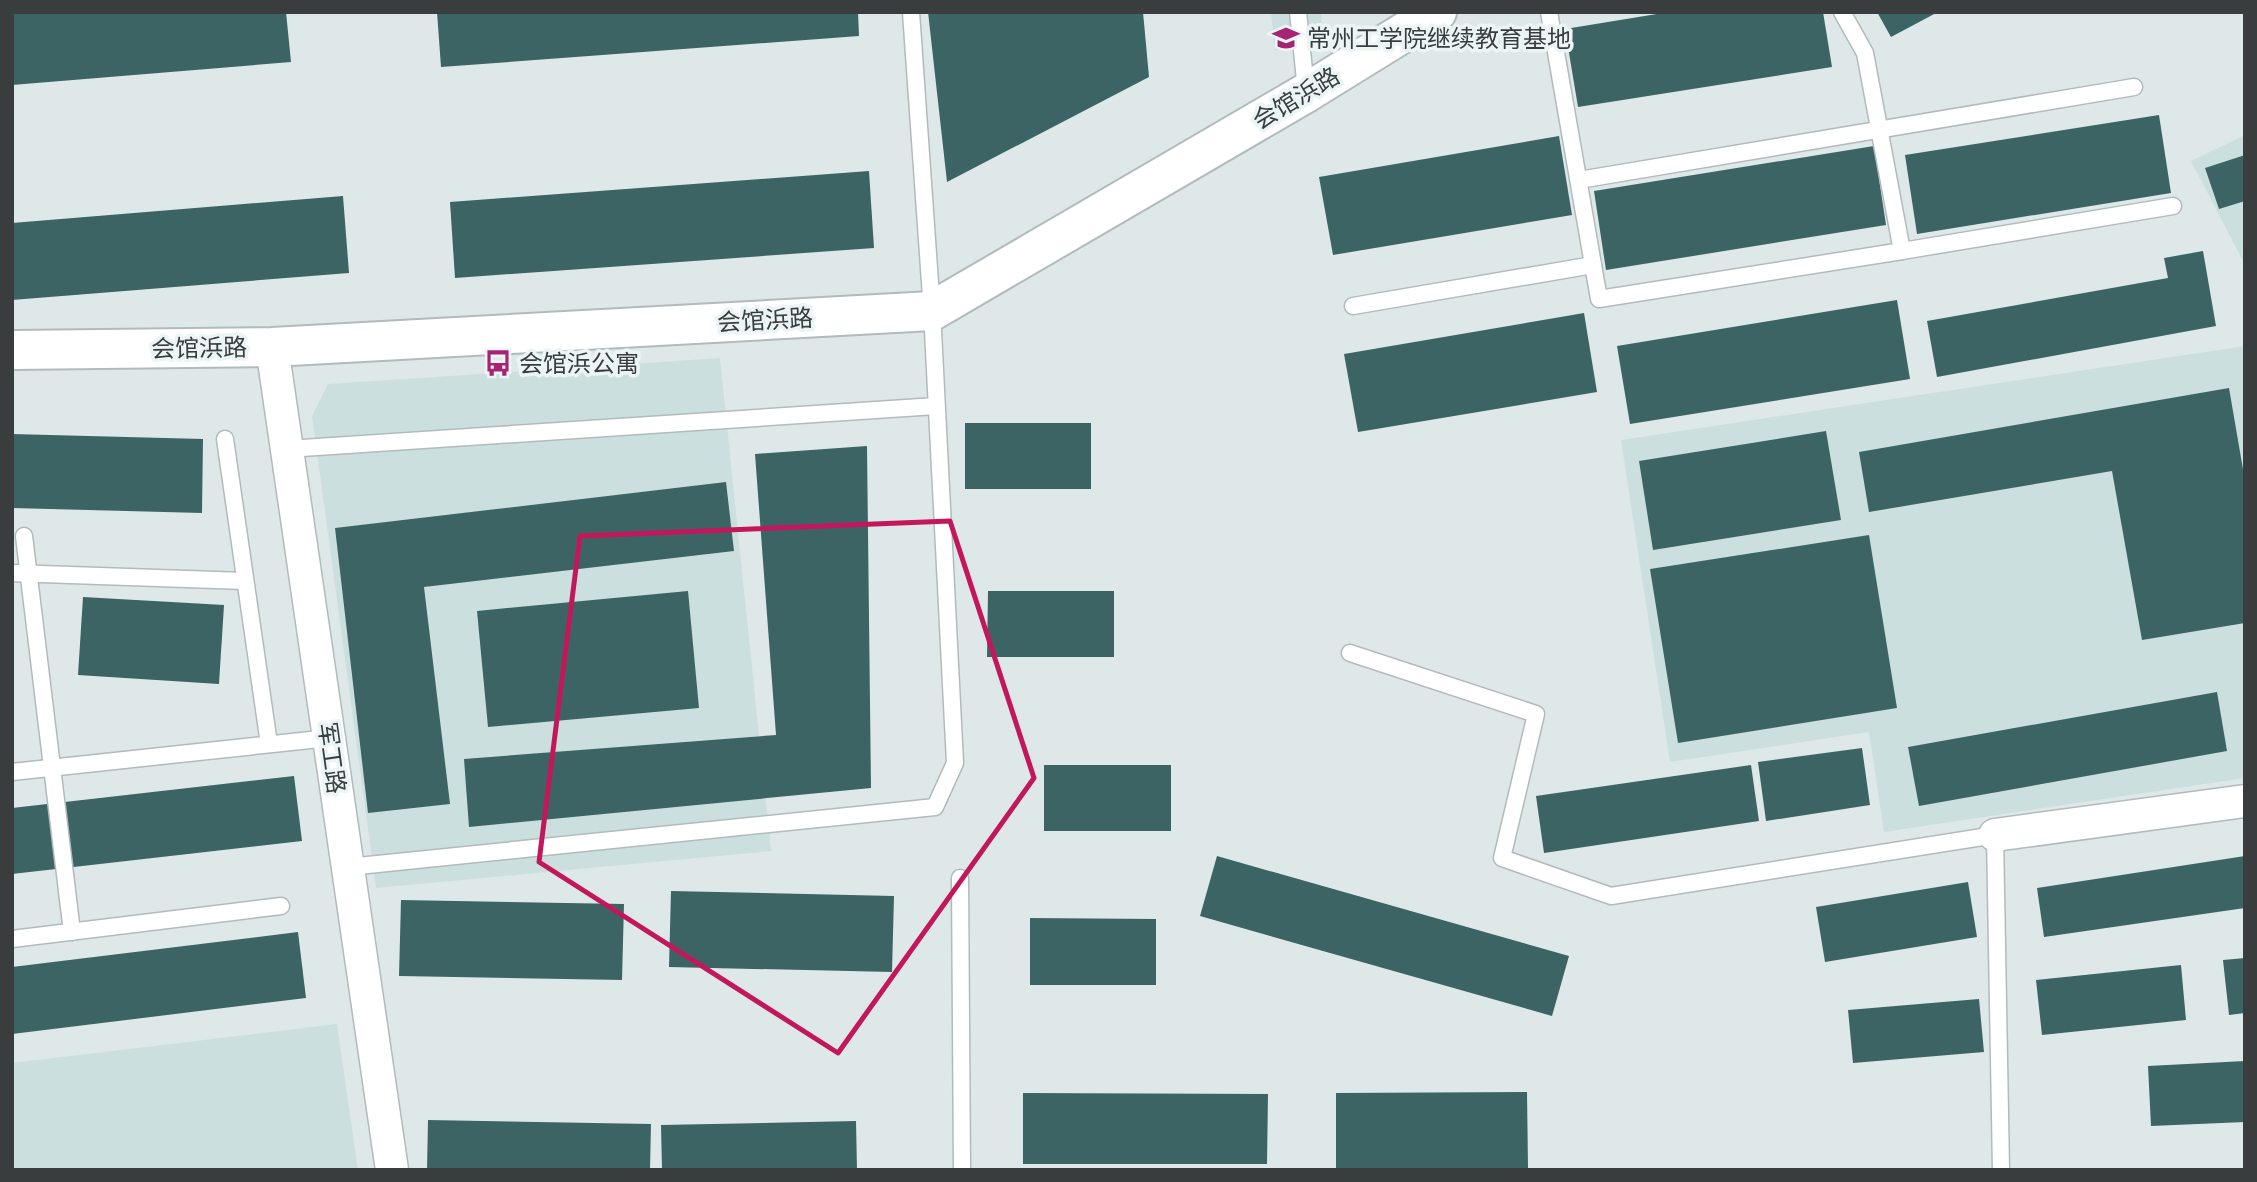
<svg xmlns="http://www.w3.org/2000/svg" width="2257" height="1182" viewBox="0 0 2257 1182" font-family="Figtree,'Noto Sans SC',sans-serif">
	<style>
		.built { fill: #ccdfdf }
		.building { fill: #3d6465 }
		.lines { fill: none; stroke-linecap: round; stroke-linejoin: round }
		.lane-casing { stroke: #b2bbbb; stroke-width: 19 }
		.street-casing { stroke: #b2bbbb; stroke-width: 35 }
		.secondary-casing { stroke: #b2bbbb; stroke-width: 42 }
		.lane { stroke: #fff; stroke-width: 16 }
		.street { stroke: #fff; stroke-width: 32 }
		.secondary { stroke: #fff; stroke-width: 38 }
		.marked { fill: none; stroke: #c2185b; stroke-width: 5; stroke-linejoin: round }
		.labels { text-anchor: middle; dominant-baseline: central; stroke-width: 7; stroke-linejoin: round; paint-order: stroke }
		.poi-label { font-size: 24px; fill: #393d3d; stroke: #ecf5f5; text-anchor: start }
		.street-label { font-size: 24px; fill: #393d3d; stroke: #ecf5f5 }
	</style>
	<rect width="100%" height="100%" fill="#dfe8e8"/>
	<!-- built -->
	<g class="built">
		<polygon points="1271,12 1321,12 1322,26 1275,51"/>
		<polygon points="2245,135 2245,265 2191,161"/>
		<polygon points="2245,346 2245,778 1884,832 1869,732 1670,762 1621,440"/>
		<polygon points="720,358 771,851 376,888 312,416 328,384"/>
		<polygon points="337,1024 358,1170 12,1170 12,1063"/>
	</g>
	<!-- building -->
	<g class="building">
		<polygon points="12,12 286,12 291,62 12,85"/>
		<polygon points="437,12 858,12 859,36 441,67"/>
		<polygon points="928,12 1143,12 1149,77 947,182"/>
		<polygon points="1669,12 1823,12 1832,67 1578,107 1565,29"/>
		<polygon points="1877,12 1938,12 1891,37"/>
		<polygon points="2159,115 2171,193 1917,234 1905,155"/>
		<polygon points="1559,136 1572,215 1333,255 1319,177"/>
		<polygon points="1874,146 1886,225 1606,270 1594,191"/>
		<polygon points="2245,155 2245,201 2219,209 2205,168"/>
		<polygon points="869,171 874,248 455,278 450,202"/>
		<polygon points="343,196 349,273 12,300 12,223"/>
		<polygon points="2203,251 2216,326 1937,377 1927,321 2168,278 2164,258"/>
		<polygon points="1897,300 1910,379 1630,424 1617,346"/>
		<polygon points="1584,313 1597,392 1358,432 1344,354"/>
		<polygon points="2229,388 2245,481 2245,623 2142,640 2112,471 1869,512 1859,452"/>
		<rect x="965" y="423" width="126" height="66"/>
		<polygon points="1826,431 1841,520 1653,550 1639,461"/>
		<polygon points="12,434 203,439 202,513 12,508"/>
		<polygon points="867,446 871,788 469,827 464,759 776,735 755,454"/>
		<polygon points="726,482 734,551 424,587 450,804 368,813 335,528"/>
		<polygon points="1869,535 1897,708 1678,743 1650,569"/>
		<polygon points="688,591 699,708 488,727 477,611"/>
		<polygon points="988,591 1114,591 1114,657 987,657"/>
		<polygon points="83,597 224,605 219,684 78,675"/>
		<polygon points="2217,692 2227,751 1919,806 1908,747"/>
		<polygon points="1862,748 1870,805 1766,821 1758,762"/>
		<rect x="1044" y="765" width="127" height="66"/>
		<polygon points="1751,765 1759,821 1544,853 1536,796"/>
		<polygon points="294,776 302,841 12,874 12,808"/>
		<polygon points="1217,856 1569,956 1552,1016 1200,916"/>
		<polygon points="2245,856 2245,908 2044,937 2037,888"/>
		<polygon points="1968,882 1977,937 1825,962 1816,907"/>
		<polygon points="671,891 894,896 892,972 669,967"/>
		<polygon points="401,900 624,904 622,980 399,976"/>
		<polygon points="1030,918 1156,919 1156,985 1030,985"/>
		<polygon points="298,932 306,998 12,1034 12,967"/>
		<polygon points="2245,958 2245,1013 2229,1015 2223,960"/>
		<polygon points="2181,965 2186,1020 2042,1035 2036,980"/>
		<polygon points="1979,999 1984,1052 1853,1063 1848,1010"/>
		<polygon points="2245,1061 2245,1122 2151,1126 2148,1066"/>
		<polygon points="1527,1092 1528,1168 1336,1170 1336,1093"/>
		<polygon points="1023,1093 1268,1094 1267,1164 1023,1164"/>
		<polygon points="428,1120 651,1124 650,1170 427,1170"/>
		<polygon points="856,1121 857,1170 662,1170 661,1125"/>
	</g>
	<g class="lines">
		<defs>
			<g id="lane">
				<polyline points="1298,12 1306,90"/>
				<polyline points="1549,12 1599,299 1902,251 1865,53 1842,12"/>
				<polyline points="1579,180 2134,87"/>
				<polyline points="1902,251 2173,206"/>
				<polyline points="1353,306 1593,265"/>
				<polyline points="225,439 269,744"/>
				<polyline points="287,449 936,406"/>
				<polyline points="24,536 72,932"/>
				<polyline points="12,573 245,581"/>
				<polyline points="1350,653 1536,714 1502,858 1611,896 1995,835 2001,1170"/>
				<polyline points="12,772 329,738"/>
				<polyline points="348,867 935,807 955,763 932,311 911,12"/>
				<polyline points="960,878 962,1170"/>
				<polyline points="12,939 281,906"/>
			</g>
			<g id="street">
				<polyline points="272,347 392,1170"/>
				<polyline points="1995,835 2245,801"/>
			</g>
			<polyline id="secondary" points="12,350 272,347 932,311 1306,93 1437,12"/>
		</defs>
		<!-- lane casing -->
		<use href="#lane" class="lane-casing"/>
		<!-- street casing -->
		<use href="#street" class="street-casing"/>
		<!-- secondary casing -->
		<use href="#secondary" class="secondary-casing"/>
		<!-- lane -->
		<use href="#lane" class="lane"/>
		<!-- street -->
		<use href="#street" class="street"/>
		<!-- secondary -->
		<use href="#secondary" class="secondary"/>
	</g>
	<!-- marked area -->
	<path class="marked" d="M950,521L1034,778L838,1053L539,862L580,536Z"/>
	<!-- icons -->
	<defs>
		<symbol id="school-bare" viewBox="-9 -9 18 18"><path d="M0-5L7-2L0 1L-7-2ZM-4 1L0 2.5L4 1V4Q0 6-4 4Z" fill="#a52574" stroke="#ecf5f5" stroke-width="2.5" paint-order="stroke"/></symbol>
		<symbol id="bus-bare" viewBox="-9 -9 18 18"><path d="M-5-6H5V4H4V6H2V4H-2V6H-4V4H-5ZM-3.5-4V0h7V-4ZM-3.5 1.2v1.5H-2V1.2ZM2 1.2v1.5H3.5V1.2Z" fill="#a52574" stroke="#ecf5f5" stroke-width="2.5" paint-order="stroke"/></symbol>
	</defs>
	<g fill-rule="evenodd">
		<use href="#school-bare" x="1267" y="19" width="38" height="38"/>
		<use href="#bus-bare" x="479" y="344" width="38" height="38"/>
	</g>
	<g class="labels">
		<!-- poi labels -->
		<g class="poi-label">
			<text x="1307" y="38">常州工学院继续教育基地</text>
			<text x="519" y="363">会馆浜公寓</text>
		</g>
		<!-- street labels -->
		<g class="street-label">
			<text transform="translate(1296 98) rotate(-31)">会馆浜路</text>
			<text transform="translate(765 320) rotate(-3)">会馆浜路</text>
			<text transform="translate(199 348) rotate(-1)">会馆浜路</text>
			<text transform="translate(332 758) rotate(82)">军工路</text>
		</g>
	</g>
	<!-- border -->
	<rect width="2257" height="1182" fill="none" stroke="#393d3d" stroke-width="28"/>
</svg>
